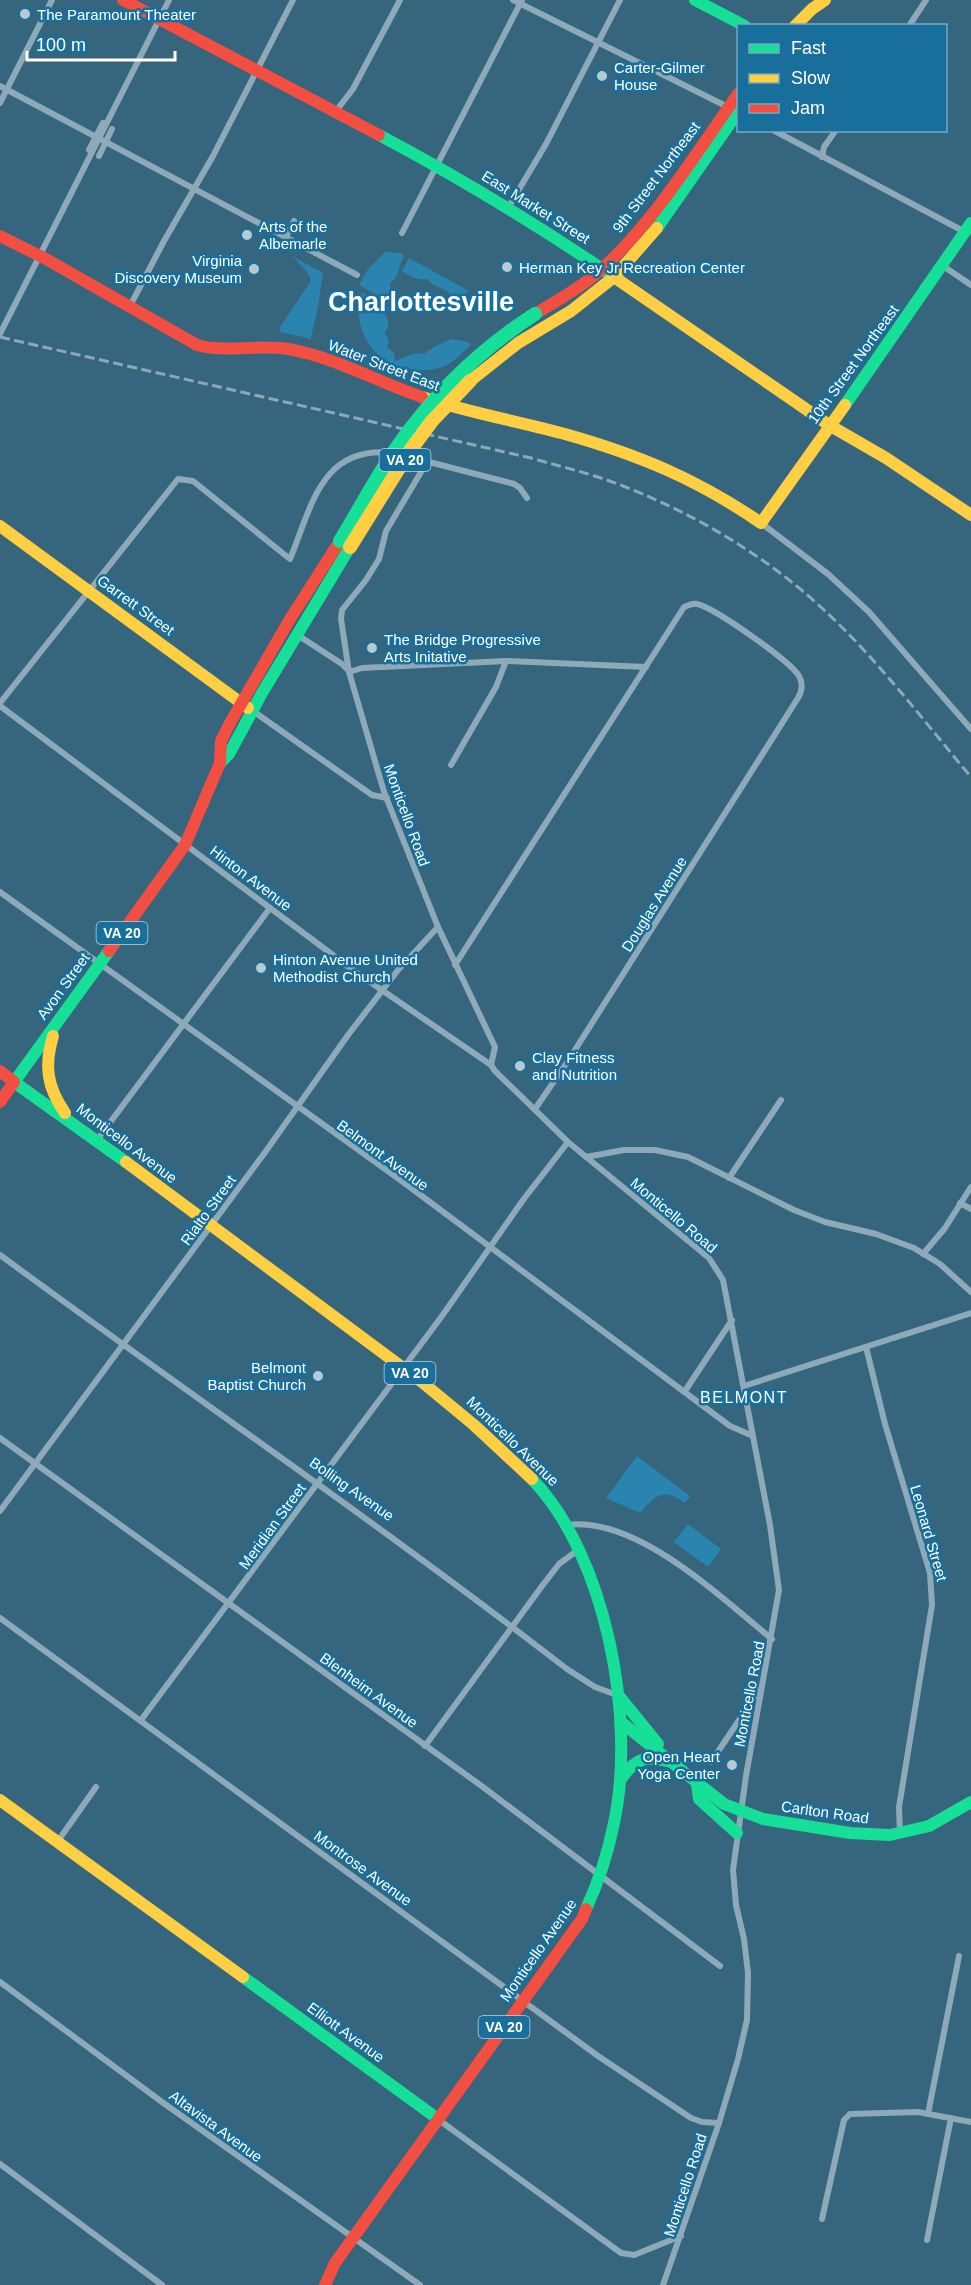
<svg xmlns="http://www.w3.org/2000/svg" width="971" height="2285" viewBox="0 0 971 2285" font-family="Helvetica,sans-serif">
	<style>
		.green { fill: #2984b0 }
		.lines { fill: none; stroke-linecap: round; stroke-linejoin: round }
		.street { stroke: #8eaab8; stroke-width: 6 }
		.fast { stroke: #16e098; stroke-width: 12 }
		.slow { stroke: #ffcf43; stroke-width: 12 }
		.jam { stroke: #f24e42; stroke-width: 12 }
		.rail { stroke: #8da8b6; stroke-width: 3; stroke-dasharray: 10 4.5; stroke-linecap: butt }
		.fast-bridge { stroke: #16e098; stroke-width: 14 }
		.slow-bridge { stroke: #ffcf43; stroke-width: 14 }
		.poi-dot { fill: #b9c9d2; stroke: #186f9c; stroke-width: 2 }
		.labels { text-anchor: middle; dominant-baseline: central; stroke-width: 5; stroke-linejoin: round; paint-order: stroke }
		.shield { fill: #186f9c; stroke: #bad4e1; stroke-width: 1.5 }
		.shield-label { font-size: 14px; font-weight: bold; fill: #fff }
		.poi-label { font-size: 15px; fill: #fff; stroke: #186f9c; text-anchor: start }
		.street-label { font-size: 15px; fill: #fff; stroke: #186f9c }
		.neighbourhood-label { font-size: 16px; letter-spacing: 1.5px; fill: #fff; stroke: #186f9c }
		.town-label { font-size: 27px; font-weight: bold; fill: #fff; stroke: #186f9c }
	</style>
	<rect width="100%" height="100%" fill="#36657e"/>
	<!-- green -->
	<g class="green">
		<path d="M385,252L401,253L404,256C398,266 400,277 390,283L391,292L387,297L389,302L359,285L368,269Z"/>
		<polygon points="292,256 323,273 318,307 310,341 308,338 280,332 280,327 311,281 307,272"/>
		<path d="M409,258L469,291L459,299C453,297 451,293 445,290C438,286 433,287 428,279C418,281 409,276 402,271Z"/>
		<path d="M359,293L365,294L389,308L385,315C389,322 390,325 385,333L389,341L387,347L394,353L395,361L415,353L424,354C432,347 442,343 452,339L464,341L472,344C463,351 453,364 442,367C405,379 363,357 359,317C358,309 357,301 359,293Z"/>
		<path d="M637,1456L690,1496L685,1503C664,1487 655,1495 640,1513L606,1498Z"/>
		<polygon points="688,1524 721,1549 708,1567 674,1542"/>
	</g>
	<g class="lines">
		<!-- street -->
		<g class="street">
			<polyline points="513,0 728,107"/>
			<polyline points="909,26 926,0"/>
			<polyline points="0,86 357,275"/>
			<polyline points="0,103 52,0"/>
			<polyline points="336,111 353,89 400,0"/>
			<polyline points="773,130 965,232"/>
			<polyline points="89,150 103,123"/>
			<polyline points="99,156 112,129"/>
			<polyline points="822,157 824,147 836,130"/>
			<polyline points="508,208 546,144 620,0"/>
			<polyline points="402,233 522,0"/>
			<polyline points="286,237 294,221"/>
			<polyline points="943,266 971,285"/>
			<polyline points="130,306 164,241 213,156 293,0"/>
			<polyline points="0,334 169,0"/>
			<polyline points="406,456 514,484 520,488 527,498"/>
			<polyline points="427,462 386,531 379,559 366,580 342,610 341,619 349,672 384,792 438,927 495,1047 491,1065"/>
			<polyline points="761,523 828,574 869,612 971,729"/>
			<polyline points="296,634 342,664 349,671"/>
			<polyline points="349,672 362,668 506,661 646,667"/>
			<path d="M0,703L178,479L193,481L290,559C312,506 321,445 393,453"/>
			<polyline points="0,706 357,973 491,1065 495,1071 568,1142 709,1258 723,1280 770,1525 779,1590 746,1776 733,1870 736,1905 744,1939 748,1973 747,2020 738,2059 719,2123 663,2285"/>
			<polyline points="253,711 372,795 387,798"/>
			<polyline points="451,765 496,687 506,661"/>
			<polyline points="0,892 399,1179 730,1426 753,1436"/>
			<path d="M455,965L684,607C689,605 692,603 697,604C715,608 790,661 799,676C803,683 802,691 798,698L568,1061L535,1109"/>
			<polyline points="97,1140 270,908"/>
			<polyline points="586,1157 624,1150 655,1150 688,1157 794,1210 825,1222 876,1234 914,1248 940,1264 971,1292"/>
			<polyline points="729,1178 781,1100"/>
			<polyline points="960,1203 971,1209"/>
			<polyline points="923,1254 945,1228 971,1187"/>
			<path d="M0,1255C189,1394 382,1526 567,1669L595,1687L617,1695"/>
			<polyline points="866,1347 885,1424 930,1573 932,1605 899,1807 900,1833"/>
			<polyline points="744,1386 971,1313"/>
			<polyline points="685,1391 732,1320"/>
			<polyline points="0,1438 483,1787 720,1966"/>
			<polyline points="0,1511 266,1151 348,1035 398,970 438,927"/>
			<path d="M566,1525C636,1515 720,1597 772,1639"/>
			<polyline points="0,1618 598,2056 691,2118 702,2122 719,2123"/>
			<polyline points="141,1720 442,1316 523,1200 568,1142"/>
			<polyline points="425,1746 542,1586 559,1564 578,1550"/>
			<polyline points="711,1762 762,1686"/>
			<polyline points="58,1841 96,1787"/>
			<polyline points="0,1982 162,2102 420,2285"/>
			<polyline points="928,2114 959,1956"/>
			<polyline points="439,2120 621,2253 634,2255 681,2236"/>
			<polyline points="0,2164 162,2285"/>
			<polyline points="822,2219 844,2120 850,2114 918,2112 971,2122"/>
			<polyline points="927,2240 951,2118"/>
		</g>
		<!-- fast -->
		<g class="fast">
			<polyline points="695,0 745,26"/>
			<path d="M379,135C460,178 538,225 614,277"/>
			<polyline points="657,228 738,112"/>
			<polyline points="845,405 971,223"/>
			<polyline points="220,763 229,754 262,693 350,547"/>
			<polyline points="109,951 14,1082 126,1162"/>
			<path d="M532,1479C607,1557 636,1720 614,1823C608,1853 599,1881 586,1909"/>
			<polyline points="619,1696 658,1744"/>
			<polyline points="621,1722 724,1804 763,1819 850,1833 890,1835 929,1826 971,1802"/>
			<path d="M621,1779C637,1756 646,1756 672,1762"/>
			<polyline points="697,1784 699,1799 737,1833"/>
			<polyline points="243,1977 438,2119"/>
		</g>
		<!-- slow -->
		<g class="slow">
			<polyline points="795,26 812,9 825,0"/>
			<polyline points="614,277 829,425 886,458 971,515"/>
			<polyline points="470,381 518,343 571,311 614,277 657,228"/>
			<path d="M422,397C469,413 518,421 565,434C639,455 697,479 761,523L845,405"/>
			<polyline points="0,526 248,708"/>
			<path d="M53,1036C44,1066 47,1087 65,1113"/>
			<polyline points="126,1162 422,1382 474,1425 532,1479"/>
			<polyline points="0,1800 243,1977"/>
		</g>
		<!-- jam -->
		<g class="jam">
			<polyline points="123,0 379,135"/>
			<path d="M0,236L46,259L197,345C227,353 258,344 288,349C335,357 377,382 422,397"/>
			<path d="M535,314C558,300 583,286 603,268C657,218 696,153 738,94"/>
			<polyline points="109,951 185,845 220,763 221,741 229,725 290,619 340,541"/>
			<polyline points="0,1071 14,1082 0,1102"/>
			<polyline points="325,2285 335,2263 582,1919 586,1909"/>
		</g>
		<!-- rail -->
		<path class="rail" d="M0,337L531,458C562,467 593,474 623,486C695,514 766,556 823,609C878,660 923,720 971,777"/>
		<!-- fast-bridge -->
		<path class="fast-bridge" d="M340,541C359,510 376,477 397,447C434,394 481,349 535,314"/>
		<!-- slow-bridge -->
		<polyline class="slow-bridge" points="350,547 409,452 432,421 470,381"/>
	</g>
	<!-- markers -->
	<g class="poi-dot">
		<circle cx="25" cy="14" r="6"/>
		<circle cx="602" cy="76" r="6"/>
		<circle cx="247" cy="235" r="6"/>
		<circle cx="507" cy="267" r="6"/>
		<circle cx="254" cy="269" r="6"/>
		<circle cx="372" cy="648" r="6"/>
		<circle cx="261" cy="968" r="6"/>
		<circle cx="520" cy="1066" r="6"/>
		<circle cx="318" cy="1376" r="6"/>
		<circle cx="732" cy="1765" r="6"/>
	</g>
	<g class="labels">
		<!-- shield labels -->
		<g class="shield">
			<rect x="379.5" y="449" width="51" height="22" rx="4.5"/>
			<rect x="96.5" y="922" width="51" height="22" rx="4.5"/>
			<rect x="384.5" y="1362" width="51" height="22" rx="4.5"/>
			<rect x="478.5" y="2016" width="51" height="22" rx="4.5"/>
		</g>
		<g class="shield-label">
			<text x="405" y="460">VA 20</text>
			<text x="122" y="933">VA 20</text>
			<text x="410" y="1373">VA 20</text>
			<text x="504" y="2027">VA 20</text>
		</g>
		<!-- poi labels -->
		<g class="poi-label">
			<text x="37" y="14">The Paramount Theater</text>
			<text x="614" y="67">Carter-Gilmer<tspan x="614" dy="17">House</tspan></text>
			<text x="259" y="226">Arts of the<tspan x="259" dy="17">Albemarle</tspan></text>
			<text x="242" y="260" text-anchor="end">Virginia<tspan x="242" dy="17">Discovery Museum</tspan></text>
			<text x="519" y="267">Herman Key Jr Recreation Center</text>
			<text x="384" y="639">The Bridge Progressive<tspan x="384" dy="17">Arts Initative</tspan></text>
			<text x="273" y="959">Hinton Avenue United<tspan x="273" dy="17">Methodist Church</tspan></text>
			<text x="532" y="1057">Clay Fitness<tspan x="532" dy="17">and Nutrition</tspan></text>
			<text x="306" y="1367" text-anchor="end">Belmont<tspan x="306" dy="17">Baptist Church</tspan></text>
			<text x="720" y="1756" text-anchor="end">Open Heart<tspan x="720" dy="17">Yoga Center</tspan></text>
		</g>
		<!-- street labels -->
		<g class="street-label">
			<text transform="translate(656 177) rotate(-53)">9th Street Northeast</text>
			<text transform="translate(536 207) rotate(32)">East Market Street</text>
			<text transform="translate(853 364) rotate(-54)">10th Street Northeast</text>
			<text transform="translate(384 365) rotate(21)">Water Street East</text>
			<text transform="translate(136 605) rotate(36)">Garrett Street</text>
			<text transform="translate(407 815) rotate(70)">Monticello Road</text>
			<text transform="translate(251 878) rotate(37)">Hinton Avenue</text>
			<text transform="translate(654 904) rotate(-58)">Douglas Avenue</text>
			<text transform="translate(63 986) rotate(-54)">Avon Street</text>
			<text transform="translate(127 1143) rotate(37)">Monticello Avenue</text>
			<text transform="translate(383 1155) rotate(36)">Belmont Avenue</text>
			<text transform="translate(208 1210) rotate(-54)">Rialto Street</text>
			<text transform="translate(674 1215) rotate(40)">Monticello Road</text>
			<text transform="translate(513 1441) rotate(44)">Monticello Avenue</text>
			<text transform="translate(352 1489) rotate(35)">Bolling Avenue</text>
			<text transform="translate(272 1526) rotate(-54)">Meridian Street</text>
			<text transform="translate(929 1533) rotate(74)">Leonard Street</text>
			<text transform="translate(369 1690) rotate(36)">Blenheim Avenue</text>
			<text transform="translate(749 1694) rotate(-79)">Monticello Road</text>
			<text transform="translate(825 1812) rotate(8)">Carlton Road</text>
			<text transform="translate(363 1868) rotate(36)">Montrose Avenue</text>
			<text transform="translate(538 1950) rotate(-55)">Monticello Avenue</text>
			<text transform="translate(346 2032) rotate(36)">Elliott Avenue</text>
			<text transform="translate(216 2126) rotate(36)">Altavista Avenue</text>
			<text transform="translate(685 2185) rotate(-72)">Monticello Road</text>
		</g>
		<!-- neighbourhood labels -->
		<g class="neighbourhood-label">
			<text x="744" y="1397">BELMONT</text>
		</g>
		<!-- town labels -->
		<g class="town-label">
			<text x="421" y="302">Charlottesville</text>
		</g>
	</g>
	<!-- legend -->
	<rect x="737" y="24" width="210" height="108" fill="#186f9c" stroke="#74a9c4" stroke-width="1.5"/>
	<rect x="749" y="44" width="30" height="9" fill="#16e098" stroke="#74a9c4" stroke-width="1.5"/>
	<text x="791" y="54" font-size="18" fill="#ffffff">Fast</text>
	<rect x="749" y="74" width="30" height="9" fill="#ffcf43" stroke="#74a9c4" stroke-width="1.5"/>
	<text x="791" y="84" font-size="18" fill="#ffffff">Slow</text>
	<rect x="749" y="104" width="30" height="9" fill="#f24e42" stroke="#74a9c4" stroke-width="1.5"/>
	<text x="791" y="114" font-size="18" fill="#ffffff">Jam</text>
	<!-- scale -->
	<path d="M27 51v9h148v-9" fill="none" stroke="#ffffff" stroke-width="3"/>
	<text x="36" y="51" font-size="18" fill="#ffffff" stroke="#186f9c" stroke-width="4.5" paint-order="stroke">100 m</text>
</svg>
